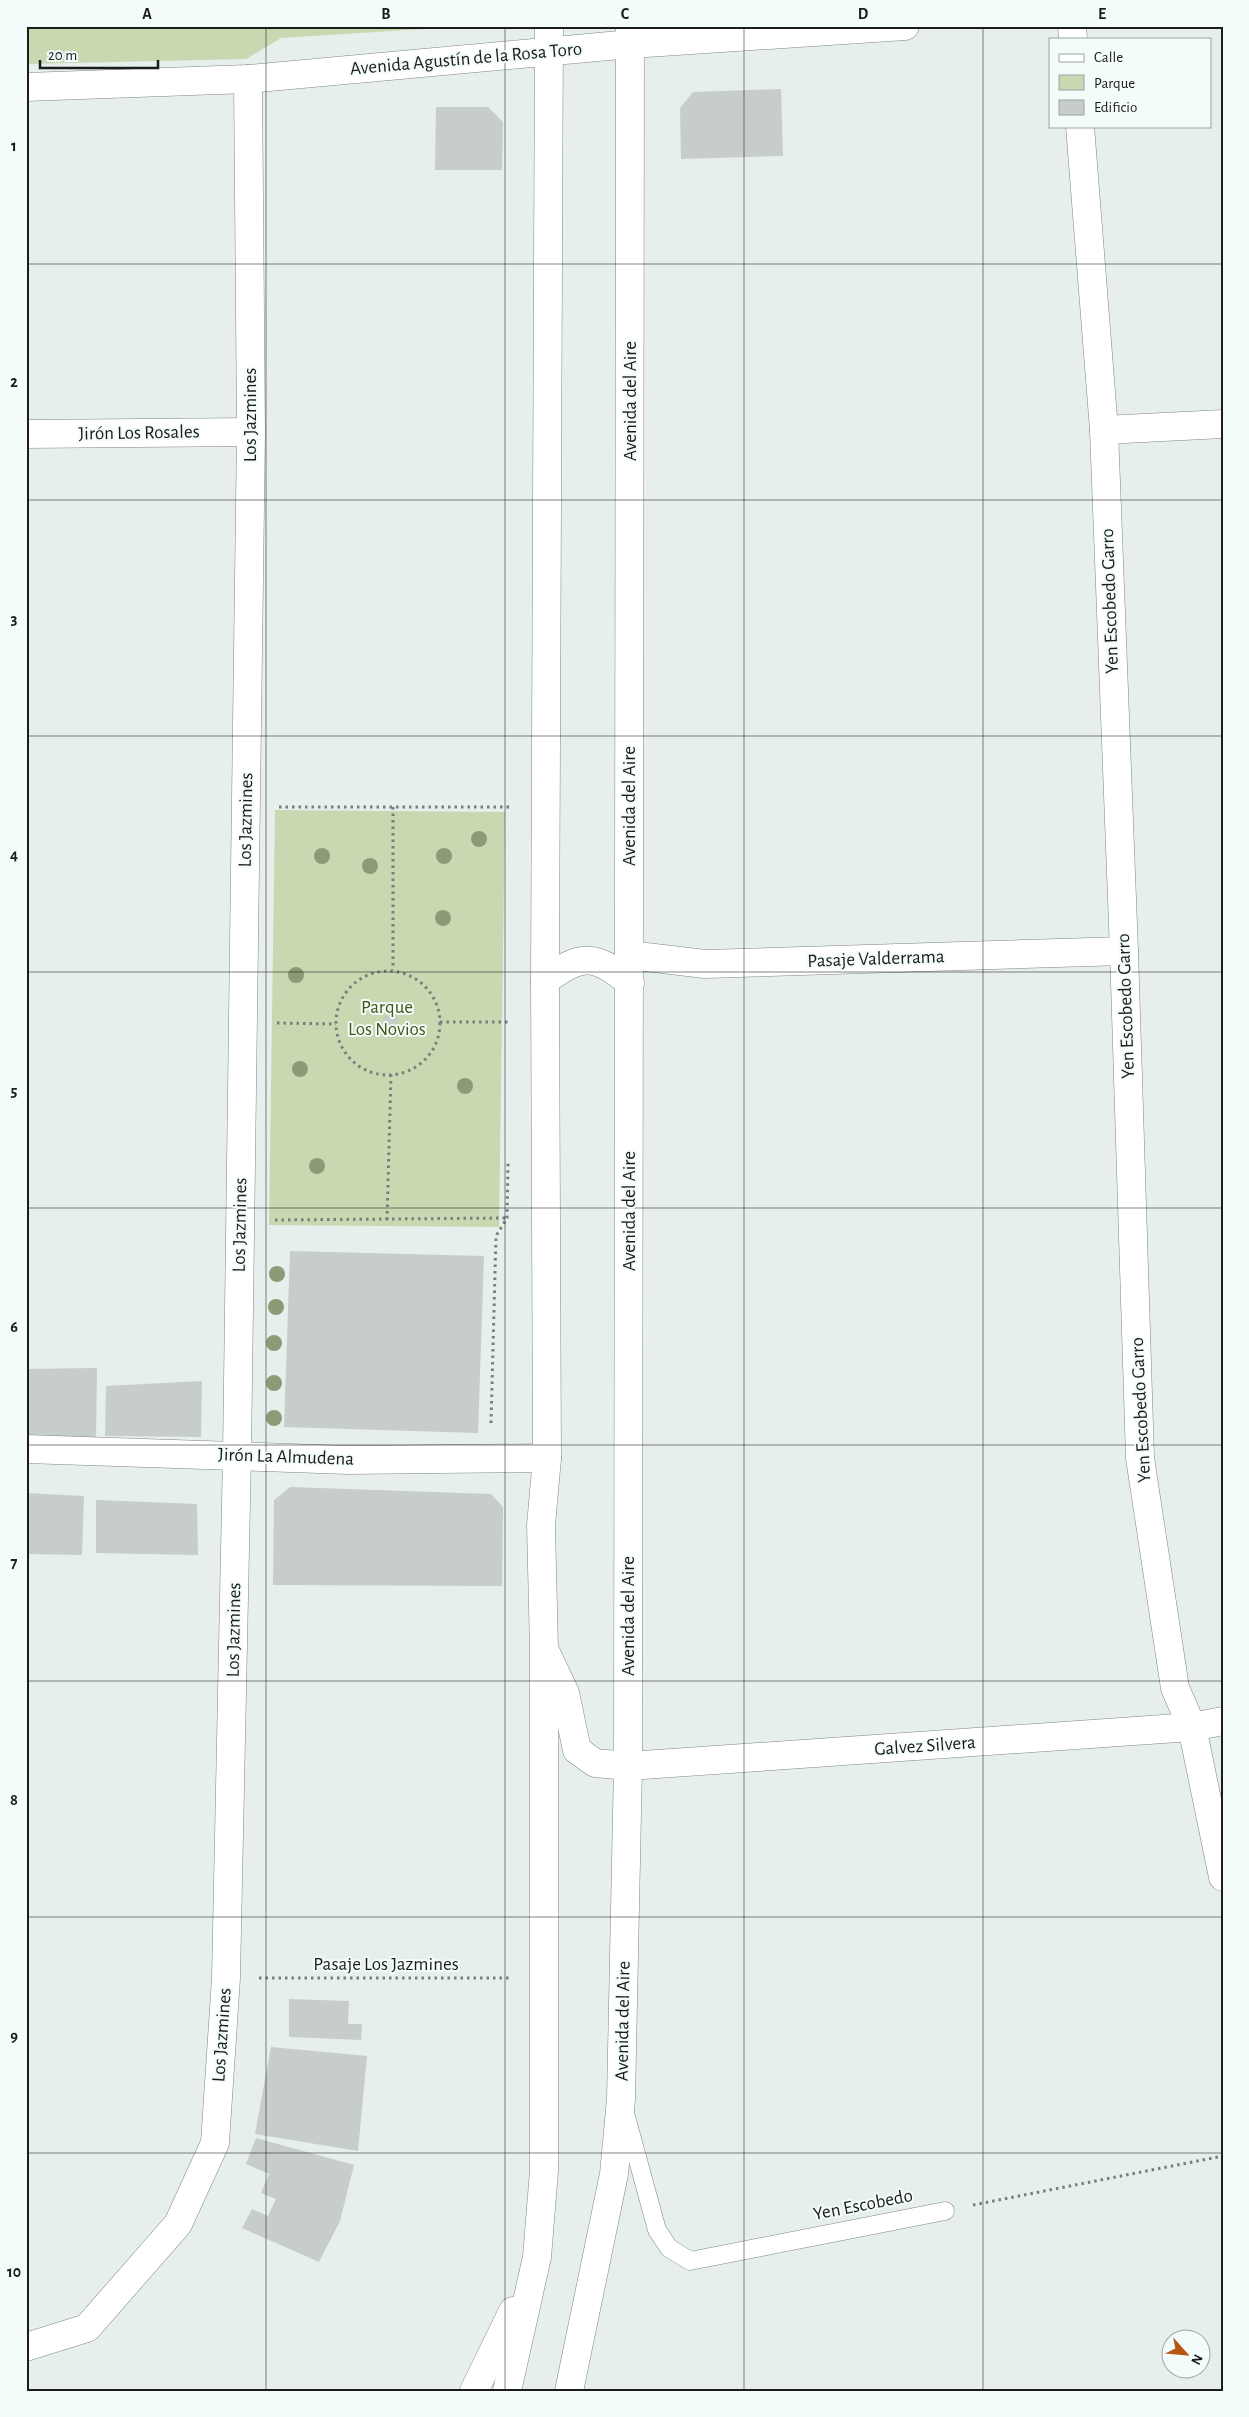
<svg xmlns="http://www.w3.org/2000/svg" width="1249" height="2417" viewBox="0 0 1249 2417" font-family="'Alegreya Sans',sans-serif">
	<style>
		.green { fill: #c8d8b1 }
		.building { fill: #c7cdc8 }
		.lines { fill: none; stroke-linecap: round; stroke-linejoin: round }
		.service-casing { stroke: #7f8784; stroke-width: 19 }
		.minor-casing { stroke: #7f8784; stroke-width: 29 }
		.tertiary-casing { stroke: #7f8784; stroke-width: 29 }
		.secondary-casing { stroke: #7f8784; stroke-width: 29 }
		.path { stroke: #797e7c; stroke-width: 3; stroke-dasharray: 2.5 4; stroke-linecap: butt }
		.service { stroke: #fff; stroke-width: 18 }
		.minor { stroke: #fff; stroke-width: 28 }
		.tertiary { stroke: #fff; stroke-width: 28 }
		.secondary { stroke: #fff; stroke-width: 28 }
		.tree { fill: #8c9b76 }
		.grid { fill: none; stroke: #1a1d1c; stroke-width: 1; stroke-opacity: 0.55 }
		.labels { text-anchor: middle; dominant-baseline: central; stroke-width: 4; stroke-linejoin: round; paint-order: stroke }
		.street-label { font-size: 19px; fill: #1a1d1c; stroke: #f3fcfa }
		.park-label { font-size: 19px; fill: #425715; stroke: #f3fcfa }
		.neatline { fill: none; stroke: #1a1d1c; stroke-width: 2 }
		.grid-label { font-size: 16px; text-anchor: middle; font-weight: bold; fill: #1a1d1c }
	</style>
	<rect width="100%" height="100%" fill="#e6efec"/>
	<!-- green -->
	<g class="green">
		<polygon points="26,26 470,26 281,38 246,59 26,64"/>
		<polygon points="275,810 505,812 499,1227 269,1225"/>
	</g>
	<!-- building -->
	<g class="building">
		<polygon points="781,89 783,156 681,159 680,108 693,92"/>
		<polygon points="436,107 488,107 503,122 502,170 435,170"/>
		<polygon points="384,1016 398,1018 397,1033 383,1031"/>
		<polygon points="290,1251 484,1256 478,1433 284,1427"/>
		<polygon points="97,1368 96,1439 26,1437 26,1369"/>
		<polygon points="202,1381 201,1437 105,1436 106,1386"/>
		<polygon points="290,1487 491,1494 503,1507 502,1586 273,1585 274,1500"/>
		<polygon points="26,1493 84,1496 82,1555 26,1554"/>
		<polygon points="96,1500 197,1504 198,1555 96,1553"/>
		<polygon points="289,1999 349,2001 348,2024 362,2024 361,2040 289,2037"/>
		<polygon points="271,2047 367,2056 358,2151 255,2134"/>
		<polygon points="256,2138 354,2165 340,2221 319,2262 242,2228 252,2209 268,2216 276,2199 261,2193 269,2174 246,2164"/>
	</g>
	<g class="lines">
		<defs>
			<polyline id="service" points="625,2113 657,2230 669,2248 690,2261 945,2211"/>
			<g id="minor">
				<polyline points="1072,26 1073,39"/>
				<polyline points="1080,126 1104,430 1124,951 1140,1458 1175,1688 1192,1727 1223,1877"/>
				<polyline points="1104,430 1223,424"/>
				<polyline points="26,434 251,432"/>
				<polyline points="629,955 705,964 1124,951"/>
				<polyline points="26,1449 348,1460 547,1458"/>
				<polyline points="628,1766 1192,1727 1223,1721"/>
				<polyline points="26,2347 87,2328 178,2224 215,2143 226,1978 237,1455 251,432 248,79"/>
			</g>
			<polyline id="tertiary" points="26,87 248,79 631,44 905,26"/>
			<g id="secondary">
				<path d="M545,981C581,953 596,954 630,983"/>
				<polyline points="547,1655 565,1693 577,1750 595,1763 628,1766"/>
				<polyline points="474,2391 513,2311"/>
				<polyline points="507,2391 537,2257 544,2171 544,1650 541,1525 547,1458 545,981 549,26"/>
				<polyline points="569,2391 614,2174 621,2099 628,1766 630,26"/>
			</g>
		</defs>
		<!-- service casing -->
		<use href="#service" class="service-casing"/>
		<!-- minor casing -->
		<use href="#minor" class="minor-casing"/>
		<!-- tertiary casing -->
		<use href="#tertiary" class="tertiary-casing"/>
		<!-- secondary casing -->
		<use href="#secondary" class="secondary-casing"/>
		<!-- path -->
		<g class="path">
			<polyline points="279,807 511,807"/>
			<polyline points="393,807 393,970"/>
			<circle cx="388" cy="1023" r="52"/>
			<polyline points="440,1022 510,1022"/>
			<polyline points="277,1023 336,1024"/>
			<polyline points="275,1220 506,1218"/>
			<polyline points="387,1220 391,1075"/>
			<polyline points="491,1423 496,1236 507,1218 508,1163"/>
			<polyline points="259,1978 510,1978"/>
			<polyline points="973,2205 1223,2156"/>
		</g>
		<!-- service -->
		<use href="#service" class="service"/>
		<!-- minor -->
		<use href="#minor" class="minor"/>
		<!-- tertiary -->
		<use href="#tertiary" class="tertiary"/>
		<!-- secondary -->
		<use href="#secondary" class="secondary"/>
	</g>
	<!-- trees -->
	<g class="tree">
		<circle cx="479" cy="839" r="8"/>
		<circle cx="322" cy="856" r="8"/>
		<circle cx="444" cy="856" r="8"/>
		<circle cx="370" cy="866" r="8"/>
		<circle cx="443" cy="918" r="8"/>
		<circle cx="296" cy="975" r="8"/>
		<circle cx="300" cy="1069" r="8"/>
		<circle cx="465" cy="1086" r="8"/>
		<circle cx="317" cy="1166" r="8"/>
		<circle cx="277" cy="1274" r="8"/>
		<circle cx="276" cy="1307" r="8"/>
		<circle cx="274" cy="1343" r="8"/>
		<circle cx="274" cy="1383" r="8"/>
		<circle cx="274" cy="1418" r="8"/>
	</g>
	<!-- grid -->
	<path class="grid" d="M266,26V2391M505,26V2391M744,26V2391M983,26V2391M26,264H1223M26,500H1223M26,736H1223M26,972H1223M26,1208H1223M26,1445H1223M26,1681H1223M26,1917H1223M26,2153H1223"/>
	<g class="labels">
		<!-- street labels -->
		<g class="street-label">
			<text transform="translate(466 59) rotate(-5)">Avenida Agustín de la Rosa Toro</text>
			<text transform="translate(630 401) rotate(-90)">Avenida del Aire</text>
			<text transform="translate(250 415) rotate(-90)">Los Jazmines</text>
			<text transform="translate(139 433) rotate(-1)">Jirón Los Rosales</text>
			<text transform="translate(1110 601) rotate(-92)">Yen Escobedo Garro</text>
			<text transform="translate(629 806) rotate(-90)">Avenida del Aire</text>
			<text transform="translate(246 820) rotate(-89)">Los Jazmines</text>
			<text transform="translate(876 959) rotate(-2)">Pasaje Valderrama</text>
			<text transform="translate(1126 1006) rotate(-92)">Yen Escobedo Garro</text>
			<text transform="translate(629 1211) rotate(-90)">Avenida del Aire</text>
			<text transform="translate(240 1225) rotate(-89)">Los Jazmines</text>
			<text transform="translate(1141 1410) rotate(-93)">Yen Escobedo Garro</text>
			<text transform="translate(286 1457) rotate(2)">Jirón La Almudena</text>
			<text transform="translate(628 1616) rotate(-90)">Avenida del Aire</text>
			<text transform="translate(234 1630) rotate(-89)">Los Jazmines</text>
			<text transform="translate(925 1746) rotate(-4)">Galvez Silvera</text>
			<text x="386" y="1964">Pasaje Los Jazmines</text>
			<text transform="translate(623 2021) rotate(-89)">Avenida del Aire</text>
			<text transform="translate(222 2035) rotate(-86)">Los Jazmines</text>
			<text transform="translate(863 2205) rotate(-11)">Yen Escobedo</text>
		</g>
		<!-- park labels -->
		<g class="park-label">
			<text x="387" y="1007">Parque<tspan x="387" dy="22">Los Novios</tspan></text>
		</g>
	</g>
	<!-- border -->
	<rect width="1249" height="2417" fill="none" stroke="#f3fcfa" stroke-width="55"/>
	<!-- legend -->
	<rect x="1049" y="38" width="162" height="90" fill="#f3fcfa" stroke="#9ca3a1"/>
	<rect x="1059" y="54" width="25" height="8" fill="#ffffff" stroke="#9ca3a1"/>
	<text x="1094" y="62" font-size="15" fill="#1a1d1c">Calle</text>
	<rect x="1059" y="75" width="25" height="15" fill="#c8d8b1" stroke="#9ca3a1"/>
	<text x="1094" y="88" font-size="15" fill="#1a1d1c">Parque</text>
	<rect x="1059" y="100" width="25" height="15" fill="#c7cdc8" stroke="#9ca3a1"/>
	<text x="1094" y="112" font-size="15" fill="#1a1d1c">Edificio</text>
	<!-- north arrow -->
	<g transform="translate(1186 2354) rotate(117)"><circle r="24" fill="#f3fcfa" stroke="#9ca3a1"/>
	<path d="M0-4L9 19L0 12L-9 19Z" fill="#b75711"/>
	<text y="-8" font-size="14" font-weight="bold" text-anchor="middle" fill="#1a1d1c">N</text>
	</g>
	<!-- scale -->
	<path d="M40 60v8h118v-8" fill="none" stroke="#1a1d1c" stroke-width="2.5"/>
	<text x="48" y="60" font-size="15" fill="#1a1d1c" stroke="#f3fcfa" stroke-width="4" paint-order="stroke">20 m</text>
	<rect x="28" y="28" width="1194" height="2362" class="neatline"/>
	<g class="grid-label">
		<text x="147" y="19">A</text>
		<text x="386" y="19">B</text>
		<text x="625" y="19">C</text>
		<text x="863" y="19">D</text>
		<text x="1102" y="19">E</text>
		<text x="14" y="151">1</text>
		<text x="14" y="387">2</text>
		<text x="14" y="624">3</text>
		<text x="14" y="860">4</text>
		<text x="14" y="1096">5</text>
		<text x="14" y="1332">6</text>
		<text x="14" y="1568">7</text>
		<text x="14" y="1805">8</text>
		<text x="14" y="2041">9</text>
		<text x="14" y="2277">10</text>
	</g>
</svg>
